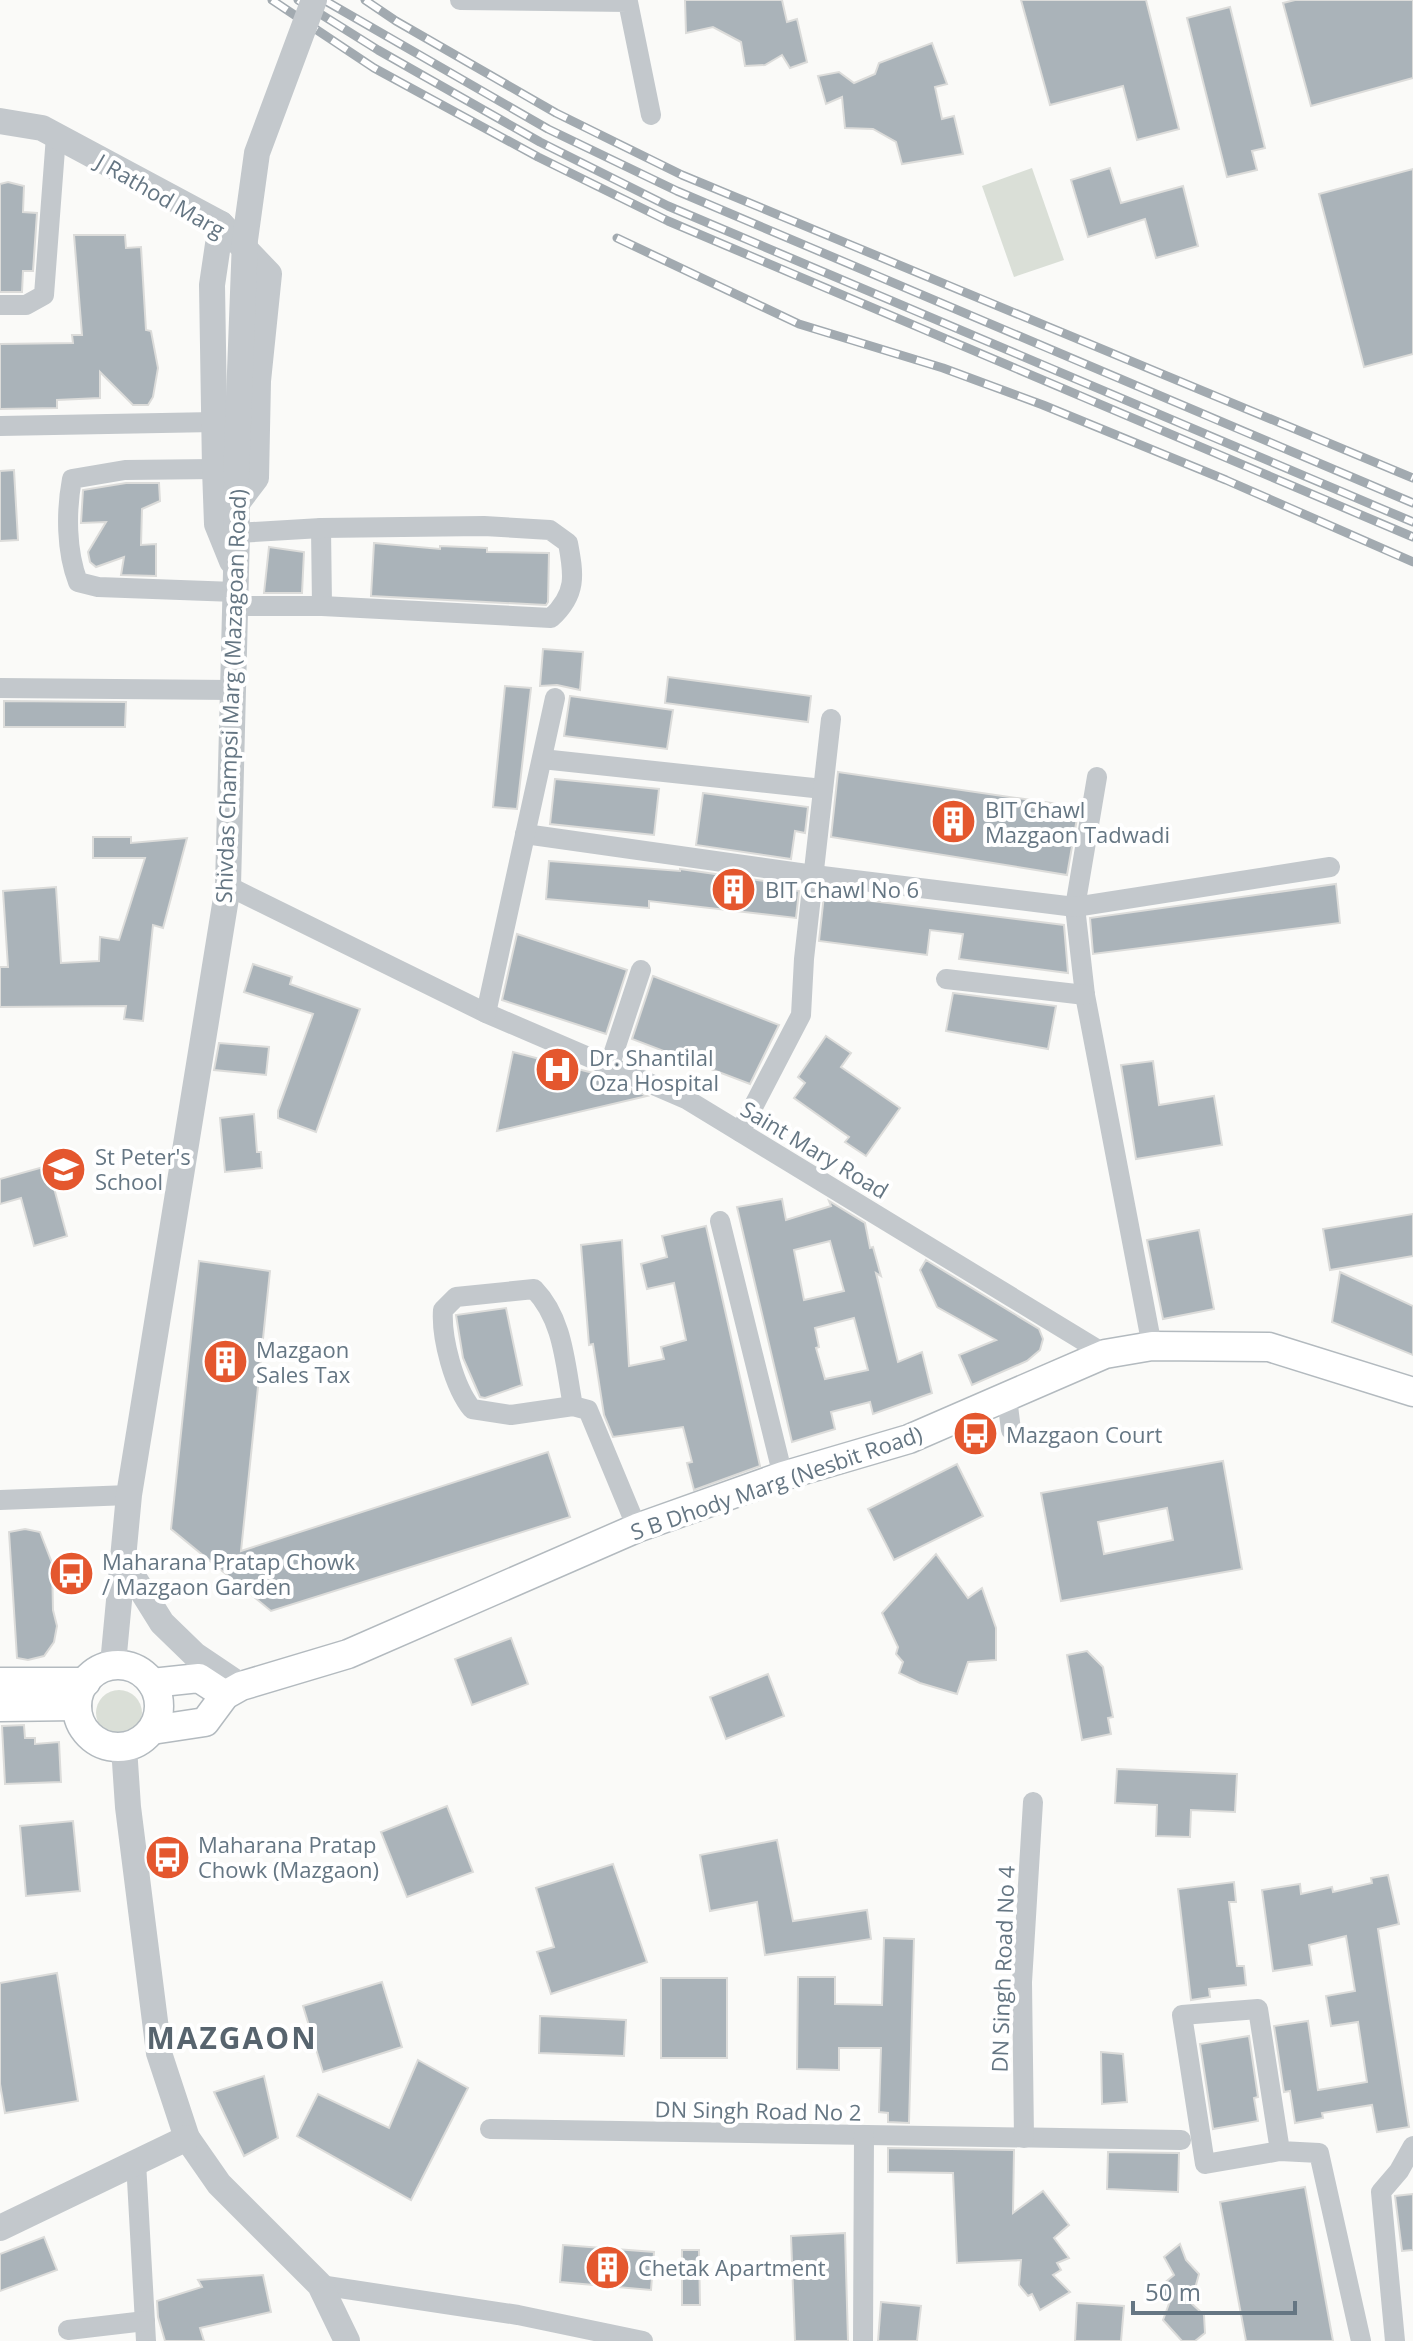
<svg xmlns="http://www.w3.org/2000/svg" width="1413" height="2341" viewBox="0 0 1413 2341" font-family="'Open Sans',sans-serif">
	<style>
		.green { fill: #dadfd7 }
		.building { fill: #aab3b9; stroke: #dcdcda; stroke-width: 2; fill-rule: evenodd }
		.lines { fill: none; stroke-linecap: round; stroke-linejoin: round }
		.secondary-casing { stroke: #b3babf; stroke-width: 31 }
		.minor { stroke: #c3c8cc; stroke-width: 20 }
		.tertiary { stroke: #c3c8cc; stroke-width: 26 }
		.secondary { stroke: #fff; stroke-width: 28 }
		.rail-casing { stroke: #a2aab0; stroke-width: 9 }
		.rail { stroke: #fff; stroke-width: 6; stroke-dasharray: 18; stroke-linecap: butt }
		.tertiary-bridge { stroke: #c3c8cc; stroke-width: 26 }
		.labels { text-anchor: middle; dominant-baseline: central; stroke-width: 8; stroke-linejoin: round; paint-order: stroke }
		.street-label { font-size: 22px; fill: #657683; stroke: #fff }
		.poi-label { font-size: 22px; fill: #657683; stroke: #fff; text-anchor: start }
		.district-label { font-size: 30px; font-weight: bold; letter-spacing: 2px; fill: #57646e; stroke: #fff }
	</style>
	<rect width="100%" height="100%" fill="#fafaf8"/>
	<!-- green -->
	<g class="green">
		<polygon points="1032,168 1064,260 1014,277 982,186"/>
		<circle cx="119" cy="1713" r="23"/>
	</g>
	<!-- building -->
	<g class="building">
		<polygon points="685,0 782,0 787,22 797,19 807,62 790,68 782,55 765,65 745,66 741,42 713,27 686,33"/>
		<polygon points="1021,0 1146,0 1179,129 1137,140 1123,86 1050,105"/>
		<polygon points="1295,0 1413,0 1413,78 1311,106 1283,3"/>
		<polygon points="1230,7 1265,148 1252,151 1257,170 1227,177 1187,18"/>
		<polygon points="932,43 947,84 935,87 942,119 954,116 963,154 902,164 896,142 873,129 845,128 842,97 826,104 818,76 839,72 854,83 875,74 879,63"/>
		<polygon points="1110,168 1121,203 1183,186 1198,246 1156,258 1145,219 1088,237 1071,180"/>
		<polygon points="1413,169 1413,354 1364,367 1319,194"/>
		<polygon points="8,182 24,186 23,212 37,213 33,271 23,271 22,292 0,292 0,184"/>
		<polygon points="74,235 125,235 126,248 141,247 146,330 151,331 158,368 153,397 148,405 133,405 100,372 100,398 57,400 57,408 0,409 0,344 73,343 72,335 82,335"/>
		<polygon points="14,470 18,540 0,541 0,471"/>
		<polygon points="126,483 159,483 160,501 142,509 141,545 156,544 156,576 121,575 124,557 96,567 90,562 88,552 106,522 81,523 83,490"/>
		<polygon points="374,543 440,549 440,546 487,548 487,552 549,553 548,602 546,605 371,596"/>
		<polygon points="269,547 304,552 302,593 264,593"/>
		<polygon points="543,649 583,652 580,690 557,685 540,686"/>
		<polygon points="668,677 811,696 808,722 665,703"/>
		<polygon points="505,686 531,688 517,809 493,807"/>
		<polygon points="570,696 673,710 667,749 564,736"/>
		<polygon points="4,701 126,702 125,727 4,727"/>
		<polygon points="838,772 1079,807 1067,875 831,837"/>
		<polygon points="555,779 659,789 654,835 550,824"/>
		<polygon points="703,793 808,807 805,833 795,831 791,859 696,845"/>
		<polygon points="93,837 131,837 131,843 187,838 163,928 153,925 143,1021 124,1019 126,1006 0,1007 0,967 8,967 3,891 56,887 61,963 99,961 100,937 119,940 145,858 93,858"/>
		<polygon points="549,861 680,871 680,869 792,885 791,890 799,891 796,918 649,901 649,908 546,899"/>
		<polygon points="1336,884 1340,923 1093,954 1090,918"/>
		<polygon points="824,895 1064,925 1068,973 959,959 963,934 930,930 927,955 819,941"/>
		<polygon points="517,934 627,970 606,1034 502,1000"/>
		<polygon points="253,964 292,977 290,984 360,1009 316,1132 278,1118 278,1111 313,1014 244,992"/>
		<polygon points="653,976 779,1025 750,1084 632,1039"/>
		<polygon points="953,993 1056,1006 1048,1049 946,1031"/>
		<polygon points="826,1036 851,1053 841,1067 900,1108 866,1156 845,1142 849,1137 794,1098 805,1083 798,1077"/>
		<polygon points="219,1043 269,1047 266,1075 214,1070"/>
		<polygon points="513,1052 593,1073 647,1096 497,1131"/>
		<polygon points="1153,1061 1159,1105 1214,1096 1222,1145 1136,1159 1121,1065"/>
		<polygon points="254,1114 257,1152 261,1152 262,1168 225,1172 220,1118"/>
		<polygon points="76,1158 82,1180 54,1188 67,1236 34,1246 21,1198 0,1204 0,1179"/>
		<path d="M782,1199L786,1220L831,1206L829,1201L865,1223L870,1248L873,1247L881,1276L876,1273L898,1362L922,1352L932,1393L873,1414L870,1402L831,1412L835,1429L792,1442L737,1207ZM830,1241L844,1291L804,1300L794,1250ZM854,1318L868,1370L825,1379L816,1348L819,1347L815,1328Z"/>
		<polygon points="1413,1214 1413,1256 1330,1270 1323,1229"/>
		<polygon points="706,1226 760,1466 694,1490 687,1463 692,1462 683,1427 613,1437 604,1415 593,1344 589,1345 581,1245 622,1240 629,1366 664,1359 661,1347 686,1340 674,1283 647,1289 641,1264 667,1257 662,1236"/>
		<polygon points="1199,1230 1214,1309 1163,1319 1147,1240"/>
		<polygon points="926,1260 1039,1329 1043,1339 1040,1350 1027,1361 972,1385 959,1355 996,1340 937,1307 920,1270"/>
		<polygon points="199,1261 270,1271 241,1551 548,1452 570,1517 271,1611 171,1529"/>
		<polygon points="1340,1272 1413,1306 1413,1355 1332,1322"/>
		<polygon points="506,1308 522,1385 485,1398 480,1397 463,1358 456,1315"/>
		<path d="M1223,1461L1242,1569L1061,1601L1041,1493ZM1167,1508L1173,1540L1104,1554L1098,1522Z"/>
		<polygon points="957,1464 983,1516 894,1560 868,1509"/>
		<polygon points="25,1529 40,1532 52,1563 53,1610 57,1626 54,1642 44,1656 28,1660 17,1658 9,1532"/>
		<polygon points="936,1554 968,1598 982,1588 996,1628 996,1660 968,1662 957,1694 920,1683 899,1673 903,1662 896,1654 898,1647 882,1613"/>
		<polygon points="511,1638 528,1684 472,1705 455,1659"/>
		<polygon points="1087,1651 1103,1667 1113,1717 1108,1718 1111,1734 1082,1740 1067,1655"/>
		<polygon points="768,1674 784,1716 726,1739 710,1697"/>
		<polygon points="24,1725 25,1738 35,1738 35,1744 59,1742 61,1782 5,1784 2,1726"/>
		<polygon points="1117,1769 1237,1774 1235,1812 1191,1810 1190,1837 1156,1836 1157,1805 1115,1803"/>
		<polygon points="447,1806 473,1872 407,1897 381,1832"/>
		<polygon points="73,1821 80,1891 26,1896 20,1826"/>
		<polygon points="777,1840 793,1921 867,1910 871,1939 765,1955 757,1902 710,1911 700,1855"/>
		<polygon points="613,1864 647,1962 551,1994 537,1952 554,1947 536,1888"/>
		<polygon points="1388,1875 1399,1924 1378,1929 1409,2127 1377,2132 1372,2105 1322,2113 1323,2118 1295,2123 1290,2091 1284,2092 1274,2026 1308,2021 1318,2090 1367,2082 1358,2022 1331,2026 1326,1996 1355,1991 1346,1936 1309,1945 1312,1965 1273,1971 1262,1890 1300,1884 1301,1894 1332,1887 1333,1892 1372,1883 1371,1878"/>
		<polygon points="1234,1882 1236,1902 1229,1902 1237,1966 1244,1966 1246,1985 1209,1989 1210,1997 1191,2000 1178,1889"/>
		<polygon points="884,1938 914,1939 909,2123 888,2122 888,2113 879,2112 881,2048 839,2048 839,2070 797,2069 798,1977 835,1977 835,2004 882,2005"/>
		<polygon points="57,1973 78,2101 5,2113 0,2084 0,1983"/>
		<rect x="661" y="1978" width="66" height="80"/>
		<polygon points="382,1982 402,2047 323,2072 303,2006"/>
		<polygon points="540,2016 626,2020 624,2056 539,2053"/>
		<polygon points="1249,2036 1258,2097 1254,2098 1258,2121 1213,2129 1200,2044"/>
		<polygon points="1101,2052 1123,2054 1127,2102 1102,2104"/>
		<polygon points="418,2060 468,2088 411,2200 297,2136 318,2094 389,2128"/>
		<polygon points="264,2076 278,2138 244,2156 214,2092"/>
		<polygon points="888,2148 1014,2150 1013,2213 1043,2191 1069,2225 1054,2238 1069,2258 1057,2263 1061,2270 1053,2275 1070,2292 1040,2310 1032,2294 1028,2296 1019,2285 1021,2260 957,2263 953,2173 888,2172"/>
		<polygon points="1108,2152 1179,2153 1178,2192 1107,2189"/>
		<polygon points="1305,2187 1333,2341 1246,2341 1220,2202"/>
		<polygon points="1413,2194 1413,2250 1402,2251 1395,2196"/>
		<polygon points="845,2233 848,2341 795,2341 791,2236"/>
		<polygon points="44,2237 57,2270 0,2291 0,2254"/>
		<polygon points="1180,2244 1186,2260 1199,2274 1191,2303 1204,2315 1205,2333 1195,2341 1182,2341 1163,2320 1170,2301 1157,2289 1174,2275 1164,2257"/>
		<polygon points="563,2245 654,2252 651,2290 560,2282"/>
		<polygon points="682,2250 699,2250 700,2305 682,2305"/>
		<polygon points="263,2275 271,2312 200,2328 204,2341 165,2341 158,2317 157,2301 202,2287 198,2280"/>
		<polygon points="881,2302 921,2306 917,2341 878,2341"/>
		<polygon points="1077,2303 1124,2306 1121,2341 1075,2341"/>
	</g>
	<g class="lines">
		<defs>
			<g id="secondary">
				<circle cx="118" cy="1706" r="41"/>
				<polyline points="0,1682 86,1682"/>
				<polyline points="152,1683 199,1678 225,1695"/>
				<polyline points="0,1707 77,1706"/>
				<polyline points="152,1730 205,1722 225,1695 241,1686 348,1654 637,1528 783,1476 909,1439 1105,1354 1152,1346 1269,1347 1413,1392"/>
			</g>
		</defs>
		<!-- secondary casing -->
		<use href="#secondary" class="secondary-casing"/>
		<!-- minor -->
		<g class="minor">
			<polyline points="460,0 628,2 651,115"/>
			<polyline points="0,305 26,305 44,295 56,136"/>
			<polyline points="0,426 215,422"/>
			<path d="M215,469L125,470L72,479C66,511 66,551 78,582L98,587L235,592"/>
			<polyline points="321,528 322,606"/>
			<path d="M234,606H322L551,618C577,594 574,575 568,543L550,530L484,526L321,528L237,533"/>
			<polyline points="0,688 231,690"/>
			<polyline points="542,759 823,789"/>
			<polyline points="1097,777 1075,907 1085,995 1152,1346"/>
			<polyline points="525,834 814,875 1075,907 1330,867"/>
			<polyline points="228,886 486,1013 686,1099 1105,1354"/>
			<polyline points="946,979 1085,995"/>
			<polyline points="486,1013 555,698"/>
			<polyline points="609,1067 641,970"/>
			<polyline points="740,1132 801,1015 804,959 831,719"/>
			<polyline points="720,1221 783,1476"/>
			<polyline points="1007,1398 1011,1430"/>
			<path d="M573,1406C565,1365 564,1320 534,1289L456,1297L443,1310C441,1338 454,1387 472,1409L511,1415L573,1406L588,1410L637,1528"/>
			<polyline points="0,1500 129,1495"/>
			<polyline points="490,2129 1181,2140"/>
			<polyline points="1024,2138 1022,1982 1033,1802"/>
			<polyline points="1280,2151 1258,2009 1182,2015 1205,2164 1280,2151 1319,2153 1361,2341"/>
			<polyline points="136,2162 146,2341"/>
			<polyline points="320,2285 518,2315 643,2341"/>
			<polyline points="68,2330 145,2321"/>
			<polyline points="863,2341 864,2135"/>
			<polyline points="1395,2341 1381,2192 1399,2171 1413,2146"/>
		</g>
		<!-- tertiary -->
		<g class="tertiary">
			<polyline points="0,121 42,128 221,224 269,274 258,381 256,478 237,503"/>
			<polyline points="221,224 212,285 215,469 217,524 232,561"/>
			<polyline points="124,1562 162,1623 195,1655 241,1686"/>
			<polyline points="113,1664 129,1495 228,886 237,533 236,477"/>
			<polyline points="124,1747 128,1807 159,2053 187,2138 219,2184 320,2285 347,2341"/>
			<polyline points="0,2228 187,2138"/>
		</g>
		<!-- secondary -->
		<use href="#secondary" class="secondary"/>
		<defs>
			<g id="rail">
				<polyline points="272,0 374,68 538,157 668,221 1413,537"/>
				<polyline points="298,0 378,50 540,142 668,206 1413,522"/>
				<polyline points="324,0 548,129 677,191 1413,503"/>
				<polyline points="365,0 396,21 556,113 682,175 1413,478"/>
				<polyline points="617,238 799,324 943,368 1043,405 1226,480 1413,562"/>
			</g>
		</defs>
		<!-- rail casing -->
		<use href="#rail" class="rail-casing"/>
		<!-- rail -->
		<use href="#rail" class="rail"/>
		<!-- tertiary-bridge -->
		<polyline class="tertiary-bridge" points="236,477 245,240 257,153 314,0"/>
	</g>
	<!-- icons -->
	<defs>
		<symbol id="building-disc" viewBox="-11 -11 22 22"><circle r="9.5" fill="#e4572e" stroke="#fff"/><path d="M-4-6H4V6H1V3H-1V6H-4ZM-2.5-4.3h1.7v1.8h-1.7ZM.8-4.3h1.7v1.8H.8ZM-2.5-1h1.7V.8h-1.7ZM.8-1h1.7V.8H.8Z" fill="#fff"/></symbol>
		<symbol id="hospital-disc" viewBox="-11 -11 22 22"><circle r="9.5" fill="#e4572e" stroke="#fff"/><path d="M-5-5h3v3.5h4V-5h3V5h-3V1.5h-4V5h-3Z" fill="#fff"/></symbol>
		<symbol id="school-disc" viewBox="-11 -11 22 22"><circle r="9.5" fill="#e4572e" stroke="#fff"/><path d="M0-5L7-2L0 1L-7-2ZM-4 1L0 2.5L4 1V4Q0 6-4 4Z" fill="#fff"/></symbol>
		<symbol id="bus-disc" viewBox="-11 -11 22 22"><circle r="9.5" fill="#e4572e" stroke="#fff"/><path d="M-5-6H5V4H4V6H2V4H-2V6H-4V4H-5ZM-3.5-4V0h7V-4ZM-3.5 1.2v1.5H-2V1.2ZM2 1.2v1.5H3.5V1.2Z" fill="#fff"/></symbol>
	</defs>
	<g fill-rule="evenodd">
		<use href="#building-disc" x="928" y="796" width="51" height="51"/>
		<use href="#building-disc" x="708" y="864" width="51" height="51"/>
		<use href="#hospital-disc" x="532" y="1044" width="51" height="51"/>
		<use href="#school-disc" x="38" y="1144" width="51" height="51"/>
		<use href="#building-disc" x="200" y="1336" width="51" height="51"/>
		<use href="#bus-disc" x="950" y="1408" width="51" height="51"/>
		<use href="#bus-disc" x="46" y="1548" width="51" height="51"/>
		<use href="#bus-disc" x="142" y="1832" width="51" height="51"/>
		<use href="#building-disc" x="582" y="2242" width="51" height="51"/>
	</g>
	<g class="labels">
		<!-- street labels -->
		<g class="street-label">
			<text transform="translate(161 195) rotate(30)">J Rathod Marg</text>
			<text transform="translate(230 696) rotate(-88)">Shivdas Champsi Marg (Mazagoan Road)</text>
			<text transform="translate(815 1149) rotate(31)">Saint Mary Road</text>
			<text transform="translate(776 1482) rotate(-19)">S B Dhody Marg (Nesbit Road)</text>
			<text transform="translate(1002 1969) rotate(-88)">DN Singh Road No 4</text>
			<text transform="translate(758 2110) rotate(1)">DN Singh Road No 2</text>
		</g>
		<!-- poi labels -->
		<g class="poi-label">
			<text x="985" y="809">BIT Chawl<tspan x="985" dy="25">Mazgaon Tadwadi</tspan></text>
			<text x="765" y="889">BIT Chawl No 6</text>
			<text x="589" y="1057">Dr. Shantilal<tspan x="589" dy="25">Oza Hospital</tspan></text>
			<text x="95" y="1156">St Peter's<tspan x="95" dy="25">School</tspan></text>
			<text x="256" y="1349">Mazgaon<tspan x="256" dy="25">Sales Tax</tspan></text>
			<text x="1006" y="1434">Mazgaon Court</text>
			<text x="102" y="1561">Maharana Pratap Chowk<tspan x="102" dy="25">/ Mazgaon Garden</tspan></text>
			<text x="198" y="1844">Maharana Pratap<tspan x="198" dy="25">Chowk (Mazgaon)</tspan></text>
			<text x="638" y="2267">Chetak Apartment</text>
		</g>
		<!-- district labels -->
		<g class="district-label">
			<text x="232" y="2037">MAZGAON</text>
		</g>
	</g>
	<!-- scale -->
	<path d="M1133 2301v12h162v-12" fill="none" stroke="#657683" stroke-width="4"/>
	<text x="1145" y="2301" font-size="24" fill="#657683" stroke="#ffffff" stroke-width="6" paint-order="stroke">50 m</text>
</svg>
